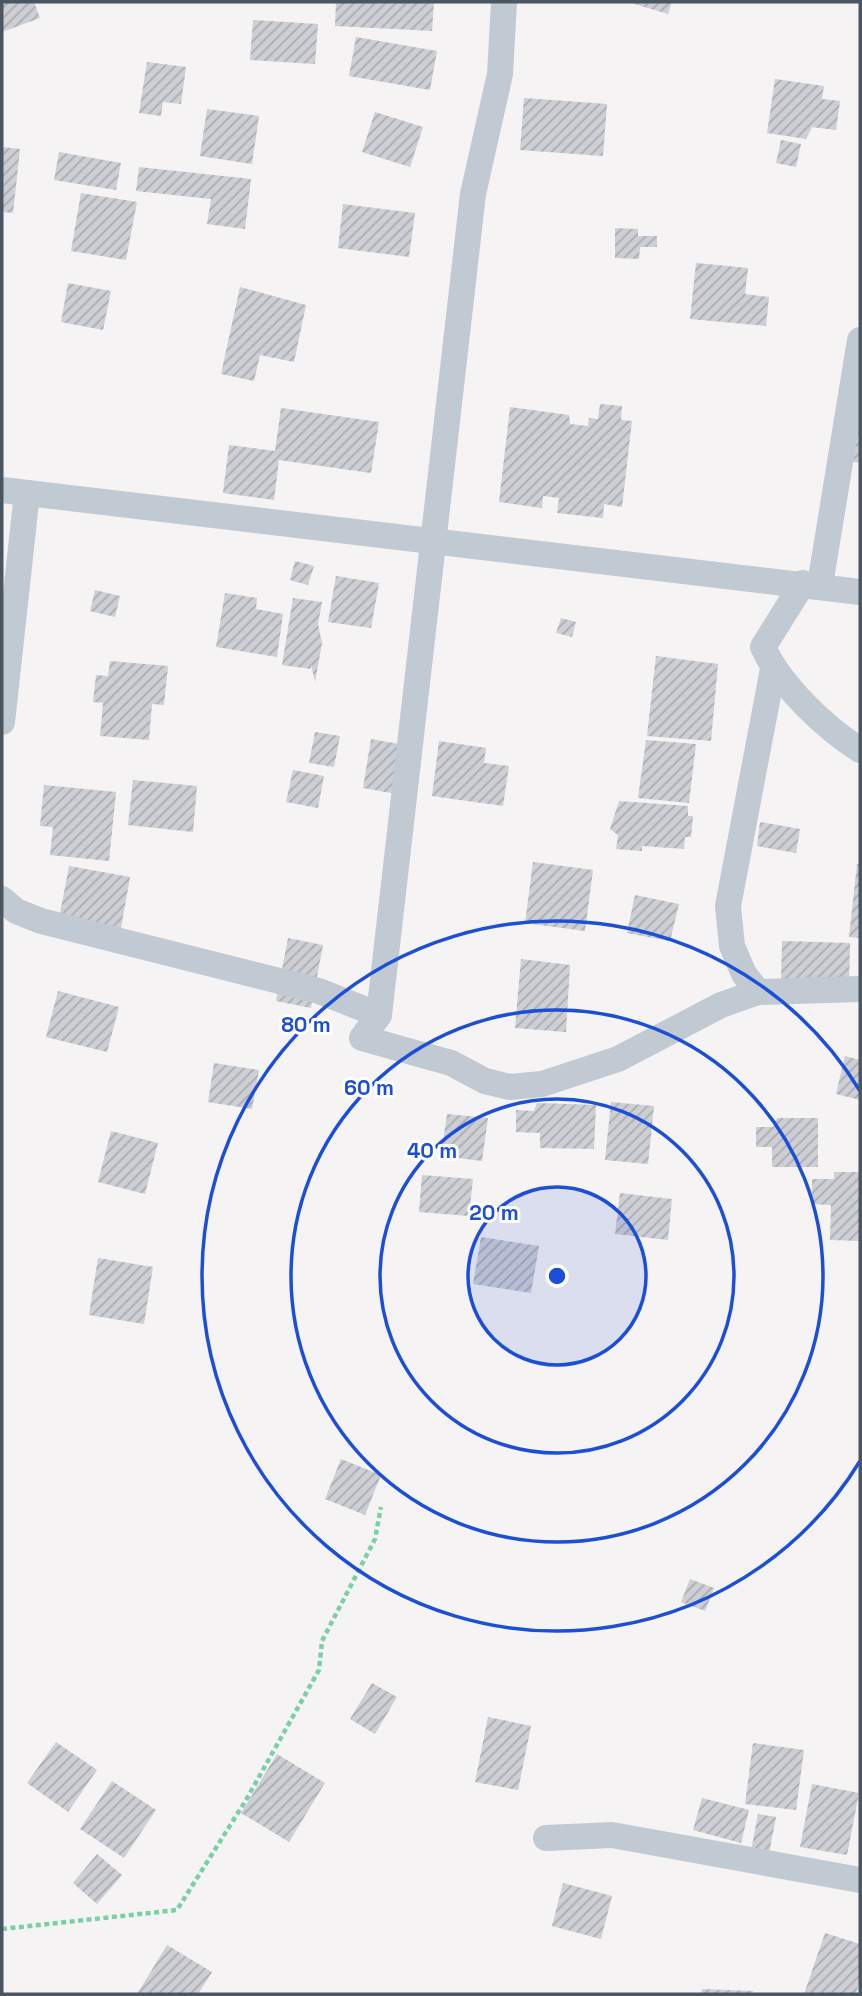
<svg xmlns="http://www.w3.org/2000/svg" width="862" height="1996" viewBox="0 0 862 1996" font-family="'Space Grotesk',sans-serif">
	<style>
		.building { fill: url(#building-hatch) }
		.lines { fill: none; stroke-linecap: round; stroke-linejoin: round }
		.path { stroke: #7ad0a6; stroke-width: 4.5; stroke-dasharray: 5 3.5; stroke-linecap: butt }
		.street { stroke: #c1cad2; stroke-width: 26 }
		.ring { fill: none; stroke: #1d4ed8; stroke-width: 3.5 }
		.centre { fill: #1d4ed8; stroke: #fff; stroke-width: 3.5 }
		.ring-label { font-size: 21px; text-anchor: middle; font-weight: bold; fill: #1d4ed8; stroke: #fff; stroke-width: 6; stroke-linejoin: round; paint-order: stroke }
	</style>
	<defs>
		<pattern id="building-hatch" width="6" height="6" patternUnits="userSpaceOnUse" patternTransform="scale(1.75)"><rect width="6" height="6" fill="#cdcfd5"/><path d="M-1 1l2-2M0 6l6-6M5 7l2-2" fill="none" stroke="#a8abb0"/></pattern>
	</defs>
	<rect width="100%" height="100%" fill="#f5f3f3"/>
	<!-- building -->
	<g class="building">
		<polygon points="2,2 34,2 40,18 2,32"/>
		<polygon points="336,2 434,2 432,31 335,26"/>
		<polygon points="628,2 672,2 668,14"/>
		<polygon points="253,20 318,24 315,64 250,60"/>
		<polygon points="356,37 437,51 430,90 349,76"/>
		<polygon points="147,62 186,67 181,104 163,102 161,116 139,113"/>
		<polygon points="775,79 824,86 822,99 840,101 836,130 812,127 806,139 767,133"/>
		<polygon points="524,98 607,104 603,156 520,150"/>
		<polygon points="207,109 259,116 252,164 200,156"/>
		<polygon points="375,112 423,127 410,167 362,152"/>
		<polygon points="781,140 801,144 796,167 776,163"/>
		<polygon points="2,147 20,149 13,213 2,212"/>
		<polygon points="59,152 121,163 116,190 54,180"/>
		<polygon points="139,167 251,179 245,229 207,224 211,199 136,191"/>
		<polygon points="81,193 137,202 126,260 71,251"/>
		<polygon points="343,204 415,213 409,257 338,248"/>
		<polygon points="615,228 638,229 638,236 657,236 657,247 640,247 639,259 615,258"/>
		<polygon points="696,263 748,268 745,294 769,297 766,326 690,319"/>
		<polygon points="68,283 111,291 103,330 61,322"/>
		<polygon points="240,287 306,305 294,362 260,355 254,381 221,374"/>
		<polygon points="860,382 860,463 848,461"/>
		<polygon points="600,404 622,406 621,420 632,421 622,507 604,504 603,518 557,513 559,498 543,496 542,508 499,502 510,407 569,415 570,424 588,426 589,418 598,419"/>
		<polygon points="281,408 379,422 371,473 279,460 274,500 223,493 229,445 275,451"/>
		<polygon points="295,561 314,566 308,585 290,580"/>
		<polygon points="336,576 379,583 371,628 328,622"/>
		<polygon points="95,590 120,596 115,617 90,611"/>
		<polygon points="225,593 257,598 256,609 283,614 277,657 216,647"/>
		<polygon points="293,598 322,602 318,624 322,643 315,682 311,664 311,669 282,665"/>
		<polygon points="561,618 576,622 572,637 556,633"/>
		<polygon points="656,656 718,664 711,741 647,736"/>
		<polygon points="110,661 168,666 164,705 152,704 149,740 100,736 103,703 93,702 96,675 108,676"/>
		<polygon points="315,732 340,736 334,767 309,763"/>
		<polygon points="371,739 416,747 408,796 363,788"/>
		<polygon points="646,740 696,744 689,803 638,798"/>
		<polygon points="439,741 486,748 484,763 509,766 503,806 432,796"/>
		<polygon points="293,770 324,776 318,808 286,802"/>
		<polygon points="133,780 197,786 193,832 128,825"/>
		<polygon points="44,785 116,792 109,861 50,855 53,827 40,826"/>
		<polygon points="619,801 688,806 688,816 693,816 691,837 685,837 684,849 642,846 642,851 616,849 618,835 610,829"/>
		<polygon points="760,822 800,829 796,853 757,846"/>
		<polygon points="533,862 593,870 585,931 525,923"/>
		<polygon points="857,864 860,864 860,938 849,937"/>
		<polygon points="69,866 130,877 118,945 56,935"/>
		<polygon points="635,895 679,904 670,941 627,933"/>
		<polygon points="288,938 323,945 311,1008 276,1001"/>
		<polygon points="782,941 850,943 849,985 781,983"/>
		<polygon points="521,959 570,965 566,1032 515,1028"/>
		<polygon points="58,991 119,1007 107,1052 46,1037"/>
		<polygon points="845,1056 860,1060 860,1100 836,1094"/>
		<polygon points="214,1063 259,1070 252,1109 208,1102"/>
		<polygon points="611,1102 654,1106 648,1164 605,1160"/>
		<polygon points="537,1103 596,1105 594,1149 540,1148 540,1133 516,1132 516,1110 534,1111"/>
		<polygon points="447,1114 488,1118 482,1161 441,1156"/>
		<polygon points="777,1118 818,1118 818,1167 772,1167 772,1147 756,1147 756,1127 773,1127"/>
		<polygon points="111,1131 158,1143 145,1194 98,1182"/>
		<polygon points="834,1172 860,1172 860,1241 830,1240 831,1205 812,1204 812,1179 834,1179"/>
		<polygon points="422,1175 473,1179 469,1216 419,1212"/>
		<polygon points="620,1193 672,1199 668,1240 615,1234"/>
		<polygon points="481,1237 539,1246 531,1293 473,1284"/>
		<polygon points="98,1258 153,1267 144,1324 89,1315"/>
		<polygon points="341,1459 381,1475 365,1515 325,1499"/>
		<polygon points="690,1579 714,1588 705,1611 681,1602"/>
		<polygon points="372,1683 397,1697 375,1734 350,1719"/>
		<polygon points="488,1717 531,1726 518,1790 475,1782"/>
		<polygon points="56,1742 97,1770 68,1812 27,1783"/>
		<polygon points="753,1743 804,1750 796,1810 745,1804"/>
		<polygon points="277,1754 325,1783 289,1842 241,1813"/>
		<polygon points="112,1781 156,1810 124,1858 80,1829"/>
		<polygon points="812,1784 859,1793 847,1855 800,1847"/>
		<polygon points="702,1798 749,1810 741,1843 693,1830"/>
		<polygon points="758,1814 776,1817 769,1854 751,1851"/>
		<polygon points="97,1854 122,1875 97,1904 73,1883"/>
		<polygon points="563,1883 612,1896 601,1939 552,1926"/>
		<polygon points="825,1933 860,1944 860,1981 856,1994 804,1994"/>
		<polygon points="167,1945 212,1972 198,1994 137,1994"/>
		<polygon points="702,1989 753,1991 752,1994 701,1994"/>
	</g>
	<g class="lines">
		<!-- path -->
		<polyline class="path" points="2,1929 177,1910 246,1800 319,1670 322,1641 375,1539 381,1507"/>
		<!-- street -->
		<g class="street">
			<polyline points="2,490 860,592"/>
			<path d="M803,583L763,647C780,685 825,728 860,750"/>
			<polyline points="820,585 860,340"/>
			<polyline points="773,669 728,906 732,946 744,974 758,992 860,989"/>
			<polyline points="2,722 27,493"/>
			<polyline points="2,899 16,911 41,921 319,991 379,1015 362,1038 451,1063 485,1081 510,1087 542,1084 618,1059 721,1005 758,992"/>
			<polyline points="379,1015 473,194 500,74 504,2"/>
			<polyline points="546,1838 612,1835 860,1880"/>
		</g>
	</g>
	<!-- distance rings -->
	<circle cx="557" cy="1276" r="89" fill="#1d4ed8" fill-opacity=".12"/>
	<g class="ring">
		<circle cx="557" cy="1276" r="89"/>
		<circle cx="557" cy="1276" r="177"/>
		<circle cx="557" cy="1276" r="266"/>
		<path d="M860 1461A355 355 0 1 1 860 1091"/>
	</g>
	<circle cx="557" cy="1276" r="10" class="centre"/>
	<g class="ring-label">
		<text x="306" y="1032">80 m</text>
		<text x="369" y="1095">60 m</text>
		<text x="432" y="1158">40 m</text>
		<text x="494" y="1220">20 m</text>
	</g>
	<!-- border -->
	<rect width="862" height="1996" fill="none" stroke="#4a5661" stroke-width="7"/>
</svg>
